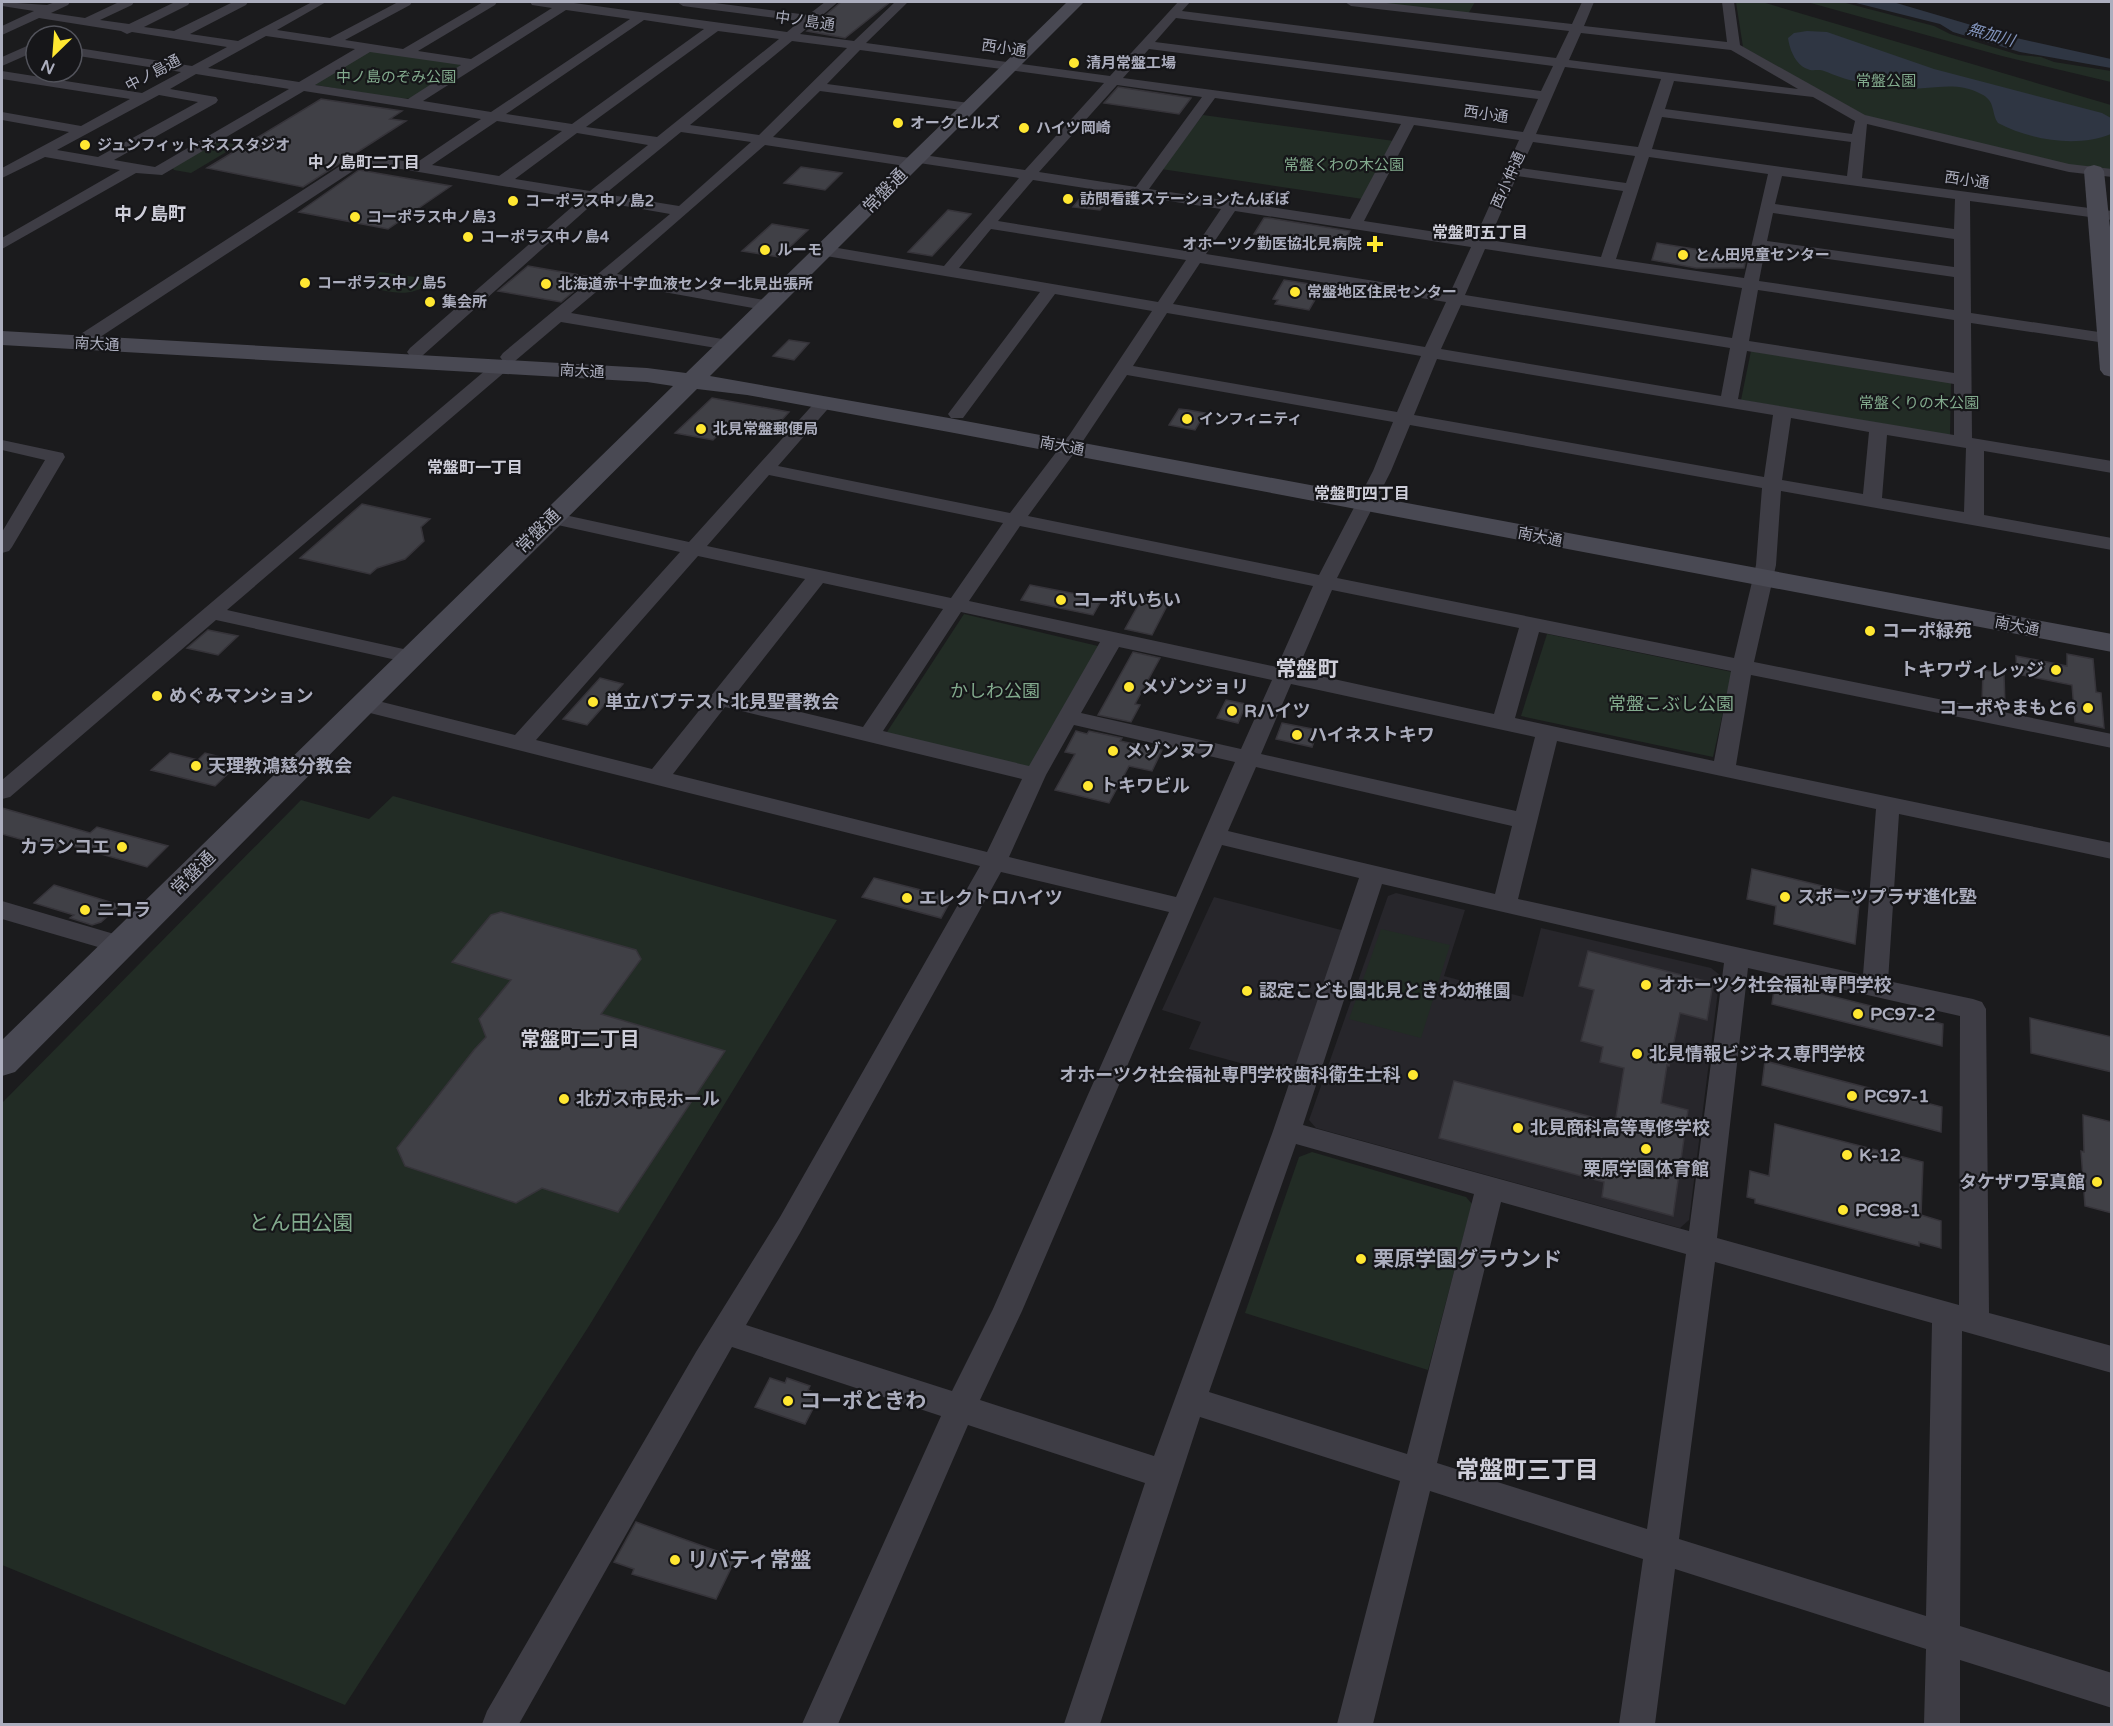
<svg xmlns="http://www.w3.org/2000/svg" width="2113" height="1726" viewBox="0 0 2113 1726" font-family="'Varela Round','Noto Sans JP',sans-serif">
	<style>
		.built { fill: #27262b }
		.green { fill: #222c25 }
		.water { fill: #2f3643 }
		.building { fill: #404046; stroke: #36343a; stroke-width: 1.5 }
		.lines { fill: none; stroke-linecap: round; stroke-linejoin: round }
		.street { fill: #3e3d45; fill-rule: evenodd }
		.secondary { fill: #494953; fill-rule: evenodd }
		.poi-dot { fill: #ffe731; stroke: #161619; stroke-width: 2 }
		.labels { text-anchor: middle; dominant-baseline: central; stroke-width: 4.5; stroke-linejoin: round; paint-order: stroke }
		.far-street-label { font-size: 15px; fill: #acaebe; stroke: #161619 }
		.far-poi-label { font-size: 15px; font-weight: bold; fill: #acaebe; stroke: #161619; text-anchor: start }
		.far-park-label { font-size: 15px; fill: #82aa8d; stroke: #161619 }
		.far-water-label { font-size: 16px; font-style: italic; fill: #8193bb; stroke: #161619 }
		.far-neighbourhood-label { font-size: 16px; font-weight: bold; fill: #ceced9; stroke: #161619 }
		.street-label { font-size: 18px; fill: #acaebe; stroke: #161619 }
		.far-quarter-label { font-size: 18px; font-weight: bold; fill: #ceced9; stroke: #161619 }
		.poi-label { font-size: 18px; font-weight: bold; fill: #acaebe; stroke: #161619; text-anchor: start }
		.park-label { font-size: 18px; fill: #82aa8d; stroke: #161619 }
		.neighbourhood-label { font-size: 20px; font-weight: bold; fill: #ceced9; stroke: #161619 }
		.quarter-label { font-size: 21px; font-weight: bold; fill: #ceced9; stroke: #161619 }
		.near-park-label { font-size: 21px; fill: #82aa8d; stroke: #161619 }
		.near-poi-label { font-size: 21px; font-weight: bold; fill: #acaebe; stroke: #161619; text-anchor: start }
		.near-neighbourhood-label { font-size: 24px; font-weight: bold; fill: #ceced9; stroke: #161619 }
	</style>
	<rect width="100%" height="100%" fill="#1b1b1d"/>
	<!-- built -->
	<g class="built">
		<polygon points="1396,893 1465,910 1444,976 1523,997 1541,928 1711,968 1720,975 1689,1220 1680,1228 1316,1128 1309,1120 1388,896"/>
		<polygon points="1214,897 1345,931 1291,1077 1189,1049 1201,1022 1162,1010"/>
	</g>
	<!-- green -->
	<g class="green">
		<polygon points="1365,2 1475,2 1468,14"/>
		<polygon points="1736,2 1762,2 2111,105 2111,170 2068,166 1871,119 1743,47"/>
		<polygon points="1807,2 1842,2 1934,26 1950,34 2019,55 2041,57 2054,62 2111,71 2111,82 2002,56"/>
		<polygon points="374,51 459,64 462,68 412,98 401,99 316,85 313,82 365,53"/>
		<polygon points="1203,115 1394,141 1363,199 1161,169"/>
		<polygon points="216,141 238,145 191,173 174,170 172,167"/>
		<path d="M380,272L415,277L427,284C409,300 384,290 363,286Z"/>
		<polygon points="1751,351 1951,382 1950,435 1741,400"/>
		<polygon points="964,614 1102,647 1031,769 885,735"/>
		<polygon points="1547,634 1732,672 1713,757 1521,716"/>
		<polygon points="393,796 837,920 589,1326 345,1705 2,1565 2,1103 301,800 369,819"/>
		<polygon points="1381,929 1450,945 1421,1038 1349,1019"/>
		<polygon points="1312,1152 1466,1197 1472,1204 1428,1370 1245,1313 1299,1157"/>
	</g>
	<!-- water -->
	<g class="water">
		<polygon points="1852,2 1893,2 2012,37 2111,59 2111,68 2020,52 1953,32 1940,24"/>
		<path d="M1807,31L1827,32L1934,69L2102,113L2111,118V134C2077,148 2030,140 1998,123C1991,113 1996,101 1981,94C1957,81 1933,89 1908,89C1903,89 1900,85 1895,84C1884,82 1871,84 1859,82C1846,80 1835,75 1824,71C1819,69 1815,71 1810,70C1796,66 1790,51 1788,38L1794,33Z"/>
	</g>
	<!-- building -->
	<g class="building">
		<polygon points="841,2 890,2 845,38 807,31"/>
		<polygon points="1118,87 1191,98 1179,114 1104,103"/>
		<polygon points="321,99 402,111 390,119 406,121 303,187 207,168"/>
		<polygon points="801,167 842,173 825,190 784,183"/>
		<polygon points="359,170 451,186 388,229 299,212"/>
		<polygon points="1086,191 1112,195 1100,210 1073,207"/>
		<polygon points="948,210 971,214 932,256 908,252"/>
		<polygon points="1264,218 1268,218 1350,231 1341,247 1254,234"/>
		<polygon points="772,224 808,230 779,257 742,251"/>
		<polygon points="1657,243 1700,250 1745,263 1744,268 1696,268 1652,260"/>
		<polygon points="528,266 591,277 561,302 498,291"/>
		<polygon points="1284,280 1323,286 1309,310 1275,304 1278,300 1273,299"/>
		<polygon points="789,340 809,343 794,360 773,356"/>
		<polygon points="712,398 789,412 772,431 730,423 713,440 675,433"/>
		<polygon points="1179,409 1188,410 1205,413 1195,430 1169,425"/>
		<polygon points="362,504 430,519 421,527 424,541 405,559 377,568 370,574 300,558"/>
		<polygon points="1030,585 1102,599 1093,615 1021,600"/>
		<polygon points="1145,593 1171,598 1152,635 1125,629"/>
		<polygon points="208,630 238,636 218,655 187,648"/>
		<polygon points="1133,652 1160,658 1135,704 1140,705 1131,722 1098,715"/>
		<polygon points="2067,654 2093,659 2096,692 2101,693 2104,728 2075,722 2072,685 2017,674 2016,656 2067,666"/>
		<polygon points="1983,670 2004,674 2005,707 1982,703"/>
		<polygon points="600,678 623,684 587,725 563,719"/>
		<polygon points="1226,700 1246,704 1238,723 1217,718"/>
		<polygon points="1282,723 1318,730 1312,747 1276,739"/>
		<polygon points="1076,731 1087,734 1089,731 1122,738 1120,741 1162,750 1152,771 1129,766 1109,803 1055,790 1075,754 1065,752"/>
		<polygon points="170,753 198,760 205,753 240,762 215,786 151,770"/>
		<polygon points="2,808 90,833 97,827 168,846 147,867 62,843 56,849 2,834"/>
		<polygon points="1752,869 1860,895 1855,944 1774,924 1776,906 1747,899"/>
		<polygon points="874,878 952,898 941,918 862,897"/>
		<polygon points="54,885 120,905 101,922 92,925 70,918 74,915 34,903"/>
		<polygon points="501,912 636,950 641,959 601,1014 725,1051 618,1212 542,1188 516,1203 405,1166 397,1148 474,1050 486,1037 479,1019 511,980 452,962 491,915"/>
		<polygon points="1588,951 1713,983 1707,1020 1680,1013 1669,1066 1667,1065 1661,1103 1688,1110 1673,1216 1602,1197 1604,1182 1439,1138 1454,1081 1615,1123 1624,1068 1600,1062 1603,1047 1581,1041 1594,990 1579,986"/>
		<polygon points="1775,982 1943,1024 1942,1046 1772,1004"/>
		<polygon points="2030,1018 2112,1037 2112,1072 2031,1053"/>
		<polygon points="1765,1061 1942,1107 1941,1132 1762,1085"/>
		<polygon points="2083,1115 2112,1122 2112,1213 2085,1206 2081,1151 2084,1152"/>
		<polygon points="1775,1124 1923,1162 1921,1215 1941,1221 1941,1248 1919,1242 1919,1246 1755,1203 1755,1199 1747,1197 1750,1171 1769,1176"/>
		<polygon points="770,1378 785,1383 787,1378 810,1386 808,1390 820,1395 805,1424 755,1407"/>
		<polygon points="636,1522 736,1558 716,1599 632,1574 634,1569 614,1562"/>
	</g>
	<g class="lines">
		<!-- street -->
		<g class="street">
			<path d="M2,2L47,5L55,2H70L68,5L51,13L85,18L119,2H134L132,5L100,20L129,24L175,2H190L188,5L144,27L174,31L233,2H248L246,5L190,34L238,41L312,2H326L277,30L330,38L398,2H412L410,5L345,40L403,49L483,2H497L495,5L418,51L471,59L552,8L532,5L530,2H573L574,3L787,32L800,21L683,6L677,2H707L808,15L825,2H838L800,34L854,41L895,2H908L866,43L1110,76L1178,2H1190L1182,11L1556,58L1569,31L1351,6L1345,2H1378L1572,24L1582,2H1594L1584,26L1727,42L1722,2H1734L1740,45L1865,115L2069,164L2112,169V177L2069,172L1867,124L1862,178L2112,211V220L1970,201L1971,313L2112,334V344L1971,323L1972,438L2112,461V473L1984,451V515L2112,538V550L1781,491L1776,565L1754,662L2112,734V748L1751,675L1736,765L2112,843V859L1899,814L1888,981L1973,999L1982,1002L1986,1009L1989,1313L2112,1346V1373L1962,1331L1960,1626L2112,1673V1708L1960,1660V1724H1924L1926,1649L1675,1569L1655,1724H1619L1643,1559L1430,1491L1373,1724H1337L1400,1481L1200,1417L1100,1724H1064L1145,1483L968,1425L838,1724H802L941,1416L732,1347L519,1724H482L487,1711L696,1352L780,1217L980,866L354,709L351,704L354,699L362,697L515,735L680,552L544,522L541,518L544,514L551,512L689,542L818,399H830L833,403L778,466L1010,513L1070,434L1152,311L1055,294L963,418H951L948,414L951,410L1040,292L826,256L818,251L826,246L944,266L1019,178L919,163L917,166L912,167L765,145L617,274L769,301L777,306L775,309L769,311L608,282L571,313L728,340L734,341L736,345L734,349L728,350L561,322L515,361H503L500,357L503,353L670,214L596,201L422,356H410L407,352L410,348L581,199L365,163L85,347H73L71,343L73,339L357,155L362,154L416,163L481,119L304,91L162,175L136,173L2,249V238L120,170L45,157L2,178V168L69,132L2,120V112L81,126L130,99L2,79V71L142,93L181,72L72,55V47L192,66L227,47L132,32L127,34L121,31L39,18L2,35V26L34,11L2,6ZM566,10L630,19L491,112L423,101ZM1176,18L1553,66L1541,91L1155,42ZM644,20L704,29L572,124L506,114ZM718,31L779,39L657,137L586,127ZM1581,33L1731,50L1798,89L1569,60ZM266,36L355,49L299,82L208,68ZM792,41L847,48L759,135L690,125ZM1149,49L1538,99L1523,132L1123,78ZM860,50L1104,83L1025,170L917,154L910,158L773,137L820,91L969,111L976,107L969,103L827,84ZM370,52L461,65L408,99L315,85ZM1565,67L1661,79L1638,147L1536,134ZM196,74L289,89L155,167L114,160L216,103L218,100L216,97L170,89ZM1674,81L1813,97L1855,121L1852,134L1665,109ZM1117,85L1202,97L1136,187L1039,172ZM159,95L198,102L98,157L57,150ZM1215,98L1401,124L1350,219L1149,189ZM1662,117L1851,142L1847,176L1652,149ZM497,121L562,131L499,176L432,165ZM1414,125L1519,140L1475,238L1364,221ZM681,132L751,142L679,206L605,194ZM577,133L648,145L590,191L515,179ZM1533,142L1635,156L1626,183L1521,168ZM1649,157L1768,174L1744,278L1616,259ZM1517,176L1623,191L1601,257L1489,240ZM1782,176L1955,199L1954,229L1775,204ZM1033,180L1221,209L1192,252L998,221ZM1235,211L1471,247L1450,293L1206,254ZM1773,213L1954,239V267L1767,241ZM991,229L1186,260L1158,302L959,268ZM1485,249L1742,288L1732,338L1465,295ZM1765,250L1954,277V310L1759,281ZM1200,263L1446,302L1425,347L1173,304ZM1758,290L1954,320V373L1749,341ZM1461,305L1730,348L1721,396L1441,349ZM1167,313L1421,356L1397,412L1133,366ZM1747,351L1954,384V435L1738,399ZM1437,359L1773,415L1764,477L1414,415ZM1127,375L1393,422L1373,471L1319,575L1028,516L1083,441ZM1791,418L1869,432L1863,494L1782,480ZM1410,425L1762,488L1756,565L1734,658L1337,578L1391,471ZM1887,435L1966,448L1964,512L1882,498ZM769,475L1003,523L951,598L707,546ZM1020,526L1313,586L1277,667L969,601ZM698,556L805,579L652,769L536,740ZM823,583L943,609L863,727L734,696ZM1332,590L1519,628L1494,714L1297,671ZM961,612L1100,642L1029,766L883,731ZM1539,632L1731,671L1714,761L1515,718ZM1119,647L1272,680L1241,749L1081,713ZM1291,684L1535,737L1516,811L1261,754ZM725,707L1022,779L987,852L673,774ZM1074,725L1235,762L1176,897L1009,857L1046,775ZM1557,741L1876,809L1863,975L1518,899ZM1256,767L1512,826L1495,894L1228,831ZM1222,845L1359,878L1273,1131L1154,1456L980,1400L1022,1311ZM1001,872L1169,912L993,1309L952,1391L746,1325L800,1233ZM1382,884L1724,963L1689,1231L1303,1125ZM1748,968L1960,1016L1959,1305L1717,1238ZM1296,1144L1474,1194L1407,1454L1209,1392ZM1501,1202L1686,1254L1647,1529L1437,1463ZM1715,1262L1932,1323L1926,1616L1679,1539Z"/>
			<polygon points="36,42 36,51 2,66 2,57"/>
			<polygon points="500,362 506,363 509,367 506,371 227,610 417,652 421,657 417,662 410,663 216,620 10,797 2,799 2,780 494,363"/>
			<polygon points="2,440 63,453 65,457 12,547 9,551 2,553 2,532 45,460 2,450"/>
			<polygon points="2,901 131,939 135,945 131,951 122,954 2,919"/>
		</g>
		<!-- secondary -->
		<g class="secondary">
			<polygon points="1067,2 1084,2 710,376 949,418 2112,634 2112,652 949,432 747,395 697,389 373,711 15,1072 2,1076 2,1040 673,386 647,382 2,345 2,331 647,368 686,373"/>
			<polygon points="2094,165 2101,167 2104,171 2112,246 2112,377 2104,375 2100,370 2084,171 2087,167"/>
		</g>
	</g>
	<!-- markers -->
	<g class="poi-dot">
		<circle cx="1074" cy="63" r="6"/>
		<circle cx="898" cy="123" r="6"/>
		<circle cx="1024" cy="128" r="6"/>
		<circle cx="85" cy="145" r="6"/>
		<circle cx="1068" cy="199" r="6"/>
		<circle cx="513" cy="201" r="6"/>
		<circle cx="355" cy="217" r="6"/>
		<circle cx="468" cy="237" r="6"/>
		<path d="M1372 235h6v6h6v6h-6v6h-6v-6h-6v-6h6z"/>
		<circle cx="765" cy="250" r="6"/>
		<circle cx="1683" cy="255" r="6"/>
		<circle cx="305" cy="283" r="6"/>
		<circle cx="546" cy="284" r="6"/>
		<circle cx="1295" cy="292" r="6"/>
		<circle cx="430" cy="302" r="6"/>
		<circle cx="1187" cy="419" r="6"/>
		<circle cx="701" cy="429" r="6"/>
		<circle cx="1061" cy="600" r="6"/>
		<circle cx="1870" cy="631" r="6"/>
		<circle cx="2056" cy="670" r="6"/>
		<circle cx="1129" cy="687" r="6"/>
		<circle cx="157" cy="696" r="6"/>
		<circle cx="593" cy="702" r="6"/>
		<circle cx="2088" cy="708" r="6"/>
		<circle cx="1232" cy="711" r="6"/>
		<circle cx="1297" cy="735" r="6"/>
		<circle cx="1113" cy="751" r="6"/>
		<circle cx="196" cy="766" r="6"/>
		<circle cx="1088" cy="786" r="6"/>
		<circle cx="122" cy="847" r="6"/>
		<circle cx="1785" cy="897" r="6"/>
		<circle cx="907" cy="898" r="6"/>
		<circle cx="85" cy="910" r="6"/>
		<circle cx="1646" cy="985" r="6"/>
		<circle cx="1247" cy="991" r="6"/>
		<circle cx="1858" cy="1014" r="6"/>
		<circle cx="1637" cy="1054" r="6"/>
		<circle cx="1413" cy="1075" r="6"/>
		<circle cx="1852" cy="1096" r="6"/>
		<circle cx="564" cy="1099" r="6"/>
		<circle cx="1518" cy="1128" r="6"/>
		<circle cx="1646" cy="1149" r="6"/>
		<circle cx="1847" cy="1155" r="6"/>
		<circle cx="2097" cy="1182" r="6"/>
		<circle cx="1843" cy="1210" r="6"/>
		<circle cx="1361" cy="1259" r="6"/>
		<circle cx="788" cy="1401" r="6"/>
		<circle cx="675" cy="1560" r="6"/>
	</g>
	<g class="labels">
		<!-- far-street labels -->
		<g class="far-street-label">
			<text transform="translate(805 21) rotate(8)">中ノ島通</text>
			<text transform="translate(1004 48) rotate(8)">西小通</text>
			<text transform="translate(153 73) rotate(-28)">中ノ島通</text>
			<text transform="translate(1486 114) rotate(8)">西小通</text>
			<text transform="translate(1508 180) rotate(-66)">西小仲通</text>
			<text transform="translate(1967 180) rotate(8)">西小通</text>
			<text transform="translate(97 344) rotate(3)">南大通</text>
			<text transform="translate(582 371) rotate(3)">南大通</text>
			<text transform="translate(1062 446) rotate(11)">南大通</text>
			<text transform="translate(1540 537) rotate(11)">南大通</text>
			<text transform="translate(2017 626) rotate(11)">南大通</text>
		</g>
		<!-- far-poi labels -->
		<g class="far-poi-label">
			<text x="1086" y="63">清月常盤工場</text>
			<text x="910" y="123">オークヒルズ</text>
			<text x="1036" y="128">ハイツ岡崎</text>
			<text x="97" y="145">ジュンフィットネススタジオ</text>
			<text x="1080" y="199">訪問看護ステーションたんぽぽ</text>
			<text x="525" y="201">コーポラス中ノ島2</text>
			<text x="367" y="217">コーポラス中ノ島3</text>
			<text x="480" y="237">コーポラス中ノ島4</text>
			<text x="1362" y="244" text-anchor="end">オホーツク勤医協北見病院</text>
			<text x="777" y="250">ルーモ</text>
			<text x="1695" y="255">とん田児童センター</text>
			<text x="317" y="283">コーポラス中ノ島5</text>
			<text x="558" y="284">北海道赤十字血液センター北見出張所</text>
			<text x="1307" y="292">常盤地区住民センター</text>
			<text x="442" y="302">集会所</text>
			<text x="1199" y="419">インフィニティ</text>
			<text x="713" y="429">北見常盤郵便局</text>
		</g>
		<!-- far-park labels -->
		<g class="far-park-label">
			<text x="396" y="77">中ノ島のぞみ公園</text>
			<text x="1886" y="81">常盤公園</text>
			<text x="1344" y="165">常盤くわの木公園</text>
			<text x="1919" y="403">常盤くりの木公園</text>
		</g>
		<!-- far-water labels -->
		<g class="far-water-label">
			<text transform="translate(1991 35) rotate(16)">無加川</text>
		</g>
		<!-- far-neighbourhood labels -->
		<g class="far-neighbourhood-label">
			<text x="364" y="163">中ノ島町二丁目</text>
			<text x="1480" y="233">常盤町五丁目</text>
			<text x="475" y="468">常盤町一丁目</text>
			<text x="1362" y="494">常盤町四丁目</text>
		</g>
		<!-- street labels -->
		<g class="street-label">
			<text transform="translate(885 191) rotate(-46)">常盤通</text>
			<text transform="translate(538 531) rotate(-45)">常盤通</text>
			<text transform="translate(193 873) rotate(-45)">常盤通</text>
		</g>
		<!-- far-quarter labels -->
		<g class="far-quarter-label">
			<text x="150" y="214">中ノ島町</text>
		</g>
		<!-- poi labels -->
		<g class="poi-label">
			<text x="1073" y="600">コーポいちい</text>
			<text x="1882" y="631">コーポ緑苑</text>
			<text x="2044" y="670" text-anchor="end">トキワヴィレッジ</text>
			<text x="1141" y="687">メゾンジョリ</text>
			<text x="169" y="696">めぐみマンション</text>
			<text x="605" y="702">単立バプテスト北見聖書教会</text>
			<text x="2076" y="708" text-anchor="end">コーポやまもと6</text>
			<text x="1244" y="711">Rハイツ</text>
			<text x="1309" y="735">ハイネストキワ</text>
			<text x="1125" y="751">メゾンヌフ</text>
			<text x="208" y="766">天理教鴻慈分教会</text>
			<text x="1100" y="786">トキワビル</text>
			<text x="110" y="847" text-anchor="end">カランコエ</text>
			<text x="1797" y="897">スポーツプラザ進化塾</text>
			<text x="919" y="898">エレクトロハイツ</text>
			<text x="97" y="910">ニコラ</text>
			<text x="1658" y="985">オホーツク社会福祉専門学校</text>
			<text x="1259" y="991">認定こども園北見ときわ幼稚園</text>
			<text x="1870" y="1014">PC97-2</text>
			<text x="1649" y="1054">北見情報ビジネス専門学校</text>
			<text x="1401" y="1075" text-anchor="end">オホーツク社会福祉専門学校歯科衛生士科</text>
			<text x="1864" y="1096">PC97-1</text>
			<text x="576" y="1099">北ガス市民ホール</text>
			<text x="1530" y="1128">北見商科高等専修学校</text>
			<text x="1859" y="1155">K-12</text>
			<text x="1646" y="1169" text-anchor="middle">栗原学園体育館</text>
			<text x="2085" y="1182" text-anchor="end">タケザワ写真館</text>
			<text x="1855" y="1210">PC98-1</text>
		</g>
		<!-- park labels -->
		<g class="park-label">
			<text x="995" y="691">かしわ公園</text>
			<text x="1671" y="704">常盤こぶし公園</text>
		</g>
		<!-- neighbourhood labels -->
		<g class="neighbourhood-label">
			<text x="580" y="1040">常盤町二丁目</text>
		</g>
		<!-- quarter labels -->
		<g class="quarter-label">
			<text x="1307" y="669">常盤町</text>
		</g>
		<!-- near-park labels -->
		<g class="near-park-label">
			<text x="301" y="1223">とん田公園</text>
		</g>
		<!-- near-poi labels -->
		<g class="near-poi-label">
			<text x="1373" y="1259">栗原学園グラウンド</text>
			<text x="800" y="1401">コーポときわ</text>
			<text x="687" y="1560">リバティ常盤</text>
		</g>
		<!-- near-neighbourhood labels -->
		<g class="near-neighbourhood-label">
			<text x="1527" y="1470">常盤町三丁目</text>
		</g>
	</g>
	<!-- border -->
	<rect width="2113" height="1726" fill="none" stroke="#acaebe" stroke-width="6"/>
	<!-- north arrow -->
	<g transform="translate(54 54) rotate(205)"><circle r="28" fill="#161619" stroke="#52535b" stroke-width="1.5"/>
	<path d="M0-4.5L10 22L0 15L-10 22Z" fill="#ffe731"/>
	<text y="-9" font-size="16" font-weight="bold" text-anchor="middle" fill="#acaebe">N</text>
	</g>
</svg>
